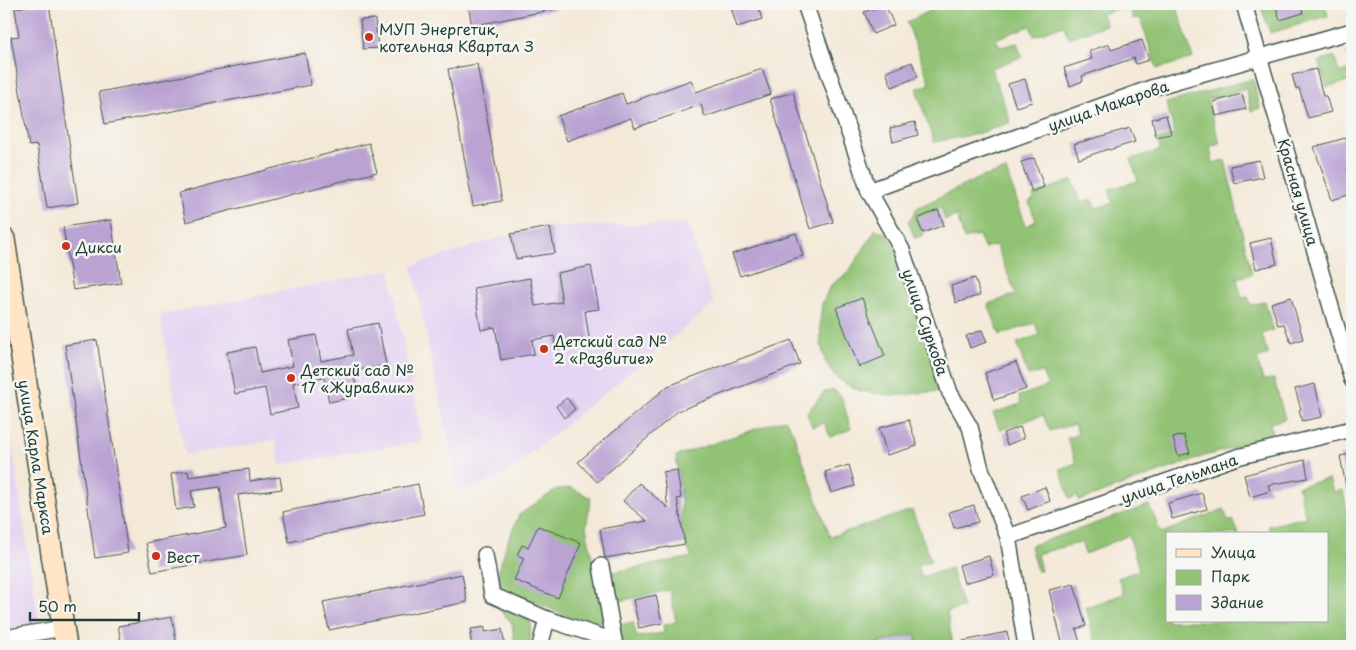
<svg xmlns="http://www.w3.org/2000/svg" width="1356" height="650" viewBox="0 0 1356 650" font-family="'Playpen Sans',sans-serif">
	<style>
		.built { fill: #e4d3f2 }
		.industrial { fill: #c6c0da }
		.green { fill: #92c374; stroke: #588054 }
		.building { fill: #baa3d3 }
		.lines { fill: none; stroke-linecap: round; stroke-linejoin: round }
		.street-casing { stroke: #3f574d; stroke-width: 18 }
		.secondary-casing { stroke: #3f574d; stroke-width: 24 }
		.street { stroke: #fff; stroke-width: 15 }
		.secondary { stroke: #ffe4c6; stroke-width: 21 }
		.poi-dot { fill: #c8321e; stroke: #f6f6f2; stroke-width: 2 }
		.labels { text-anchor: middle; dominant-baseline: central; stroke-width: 5; stroke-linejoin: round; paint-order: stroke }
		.poi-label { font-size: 15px; fill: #1f3d34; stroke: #f6f6f2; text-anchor: start }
		.street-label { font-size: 15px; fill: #1f3d34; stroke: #f6f6f2 }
	</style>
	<rect width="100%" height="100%" fill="#f6f6f2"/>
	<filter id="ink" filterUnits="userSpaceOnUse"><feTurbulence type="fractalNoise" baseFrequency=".02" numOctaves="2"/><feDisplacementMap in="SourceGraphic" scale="10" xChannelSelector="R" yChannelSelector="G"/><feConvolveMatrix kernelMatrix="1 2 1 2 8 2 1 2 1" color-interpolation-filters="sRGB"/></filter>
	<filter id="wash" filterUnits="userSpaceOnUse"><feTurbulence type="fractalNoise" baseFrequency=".0096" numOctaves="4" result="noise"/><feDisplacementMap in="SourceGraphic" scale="20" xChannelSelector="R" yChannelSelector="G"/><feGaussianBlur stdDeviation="1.12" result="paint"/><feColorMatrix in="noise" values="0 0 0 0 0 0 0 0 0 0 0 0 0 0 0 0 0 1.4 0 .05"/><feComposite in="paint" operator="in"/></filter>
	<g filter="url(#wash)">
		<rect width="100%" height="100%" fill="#f4e9d8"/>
		<!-- built -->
		<g class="built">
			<polygon points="687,223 714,304 499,479 459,491 412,266 511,234 550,227"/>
			<polygon points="390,270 422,441 280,465 275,440 185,455 160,315"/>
			<polygon points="4,391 39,624 4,631"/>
		</g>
		<!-- industrial -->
		<polygon class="industrial" points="915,634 918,646 866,646"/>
		<!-- green -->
		<g class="green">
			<polygon points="929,4 1176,4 1193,58 1157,69 1140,18 1133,19 1129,5 1102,14 1106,25 1069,38 1063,25 1034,36 1030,26 996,39 1000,47 1017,43 1022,57 991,68 1011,122 978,134 934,142 916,89 930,84 907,22 932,10"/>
			<polygon points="1260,4 1325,4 1328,16 1270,33"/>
			<polygon points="1352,52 1352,80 1327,87 1319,62 1334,56 1339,72 1351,70 1347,53"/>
			<polygon points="1253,79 1260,108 1251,111 1246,89 1207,100 1220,144 1210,147 1213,163 1225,160 1252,274 1237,278 1242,298 1248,297 1251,305 1265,301 1273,330 1262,334 1268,355 1257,359 1263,380 1274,379 1285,419 1270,423 1274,437 1204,456 1079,501 1077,495 1070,499 1060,469 1076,463 1067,438 1078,434 1074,424 1050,431 1043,415 1000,430 993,413 1021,404 1019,396 1048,386 1042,372 1028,376 1017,343 1039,335 1035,323 1000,335 988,304 1016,294 996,245 984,248 979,235 964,239 957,216 945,220 941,208 916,218 923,235 915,238 908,222 917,208 979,178 1006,170 1026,226 1036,221 1029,202 1034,199 1033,195 1072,180 1081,202 1092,199 1096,208 1113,203 1109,189 1138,181 1131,159 1160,150 1158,140 1175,134 1166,103"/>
			<polygon points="876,229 888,235 895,249 943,384 939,391 893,396 860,391 846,384 835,376 825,361 821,344 820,321 822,304 830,286 848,273"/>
			<polygon points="834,390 841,396 851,429 830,437 825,423 812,427 807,413 824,392"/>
			<path d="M785,419L793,432L830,537L912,510L931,561L917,565L921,577L951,568L963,608L947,612L953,646H918L915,634L866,646H677L676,642L653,646H622L619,625L633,622L637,637L664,633L663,625L676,622L670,590L615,602L609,573L692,557C680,535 681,523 681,499C681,485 677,470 676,456Z"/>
			<polygon points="1329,479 1333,492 1343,490 1347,511 1352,512 1352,646 1135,646 1135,645 1129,646 1096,646 1086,607 1124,594 1118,578 1139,570 1129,535 1085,554 1081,542 1037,554 1041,571 1037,571 1030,546 1149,505 1161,533 1224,509 1228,521 1233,520 1239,534 1167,534 1167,621 1327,621 1327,534 1271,534 1268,526 1306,517 1298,486"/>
			<polygon points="572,488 591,498 586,527 604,616 599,626 589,625 501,588 498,574 507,543 519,515 557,489"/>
			<polygon points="498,608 531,619 530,646 515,646 512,623"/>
		</g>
		<g id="blocks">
			<!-- building -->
			<g class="building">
				<polygon points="44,4 49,4 78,203 47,208 37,145 29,146 11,37 19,36 15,8"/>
				<polygon points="468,4 556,4 556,9 472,26"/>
				<polygon points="730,4 757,4 762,19 737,27"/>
				<polygon points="885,4 894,25 873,34 864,12"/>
				<polygon points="1275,4 1300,4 1303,13 1280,20"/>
				<polygon points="375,19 378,48 363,49 360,20"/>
				<polygon points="1142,40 1149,60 1136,64 1134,58 1082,76 1083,81 1070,86 1064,68 1092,59 1089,51 1109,44 1111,50"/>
				<polygon points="305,53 311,85 105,124 99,92"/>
				<polygon points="912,62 918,77 892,87 886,72"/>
				<polygon points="477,64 502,201 473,206 448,69"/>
				<polygon points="762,69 771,94 705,117 701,105 635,128 631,118 567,141 558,116 622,93 626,104 691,80 696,92"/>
				<polygon points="1316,69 1323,96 1326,96 1331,112 1308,118 1299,88 1296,89 1292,75"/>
				<polygon points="1025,79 1032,102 1016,107 1008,84"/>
				<polygon points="793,92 833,222 810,229 770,99"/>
				<polygon points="1242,94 1246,109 1216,116 1213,102"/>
				<polygon points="1166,115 1171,134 1156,137 1152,119"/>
				<polygon points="915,122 918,135 893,142 890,128"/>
				<polygon points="1130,128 1135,142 1109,150 1108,149 1079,159 1074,144"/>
				<polygon points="1352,136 1352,166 1347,168 1352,184 1352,194 1332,200 1314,147"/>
				<polygon points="369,143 377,172 186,222 179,193"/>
				<polygon points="1034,158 1044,187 1032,192 1021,162"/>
				<polygon points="1259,160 1263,177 1234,183 1230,166"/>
				<polygon points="938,210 944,225 923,233 917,219"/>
				<polygon points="111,220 121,283 73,290 63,227"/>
				<polygon points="550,227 555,253 516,259 511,234"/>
				<polygon points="796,233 803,256 740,276 732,254"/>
				<polygon points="1271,238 1277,264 1256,269 1250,243"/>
				<polygon points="591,266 599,309 585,311 590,344 556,350 554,336 532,340 534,354 501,360 495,327 481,330 474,288 530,278 535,306 562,302 557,273"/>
				<polygon points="975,278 980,295 956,303 951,286"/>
				<polygon points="1291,297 1303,339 1291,343 1284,324 1278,325 1271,303"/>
				<polygon points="862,298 885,356 859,367 836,308"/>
				<polygon points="378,323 386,365 353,371 358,396 329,402 324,377 293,383 298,408 270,414 265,388 235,394 227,352 255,347 260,373 293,366 288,340 316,335 321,361 353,355 348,329"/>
				<polygon points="982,330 987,342 970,348 966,336"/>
				<polygon points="97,340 128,553 95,558 65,345"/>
				<polygon points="791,340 800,364 678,411 597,482 578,462 668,386"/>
				<polygon points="1016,362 1026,389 994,400 985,373"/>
				<polygon points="1315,384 1322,417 1302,421 1299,410 1301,409 1295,389"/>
				<polygon points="567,398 575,409 564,418 556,406"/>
				<polygon points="909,420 917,446 887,455 879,428"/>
				<polygon points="1020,427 1024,438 1007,445 1003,433"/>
				<polygon points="1184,435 1190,453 1178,456 1173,438"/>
				<polygon points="1352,454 1352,491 1347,491 1340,456"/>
				<polygon points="1305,460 1308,478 1268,485 1270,491 1250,497 1244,475 1282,465"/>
				<polygon points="849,465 855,486 831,493 825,472"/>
				<polygon points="249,469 250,481 280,477 282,489 238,495 247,555 152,572 146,543 226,528 220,487 191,491 194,507 176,510 171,474 188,471 189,477"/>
				<polygon points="677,470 681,498 677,499 685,544 605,558 600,529 647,521 623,501 639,483 668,508 663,472"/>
				<polygon points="418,484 424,514 289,542 283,512"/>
				<polygon points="1045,487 1050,501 1028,510 1022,496"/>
				<polygon points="1202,493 1207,509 1172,519 1168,503"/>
				<polygon points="974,505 978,522 954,528 949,512"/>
				<polygon points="538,526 581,543 558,598 514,580 524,558 517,555 522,545 528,547"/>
				<polygon points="989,556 994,575 964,583 959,565"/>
				<polygon points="462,574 467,602 329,630 323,602"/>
				<polygon points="1074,584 1086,626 1076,629 1081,646 1063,646 1049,590"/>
				<polygon points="656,595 662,623 639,628 633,600"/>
				<polygon points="172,617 177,646 122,646 118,626"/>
				<polygon points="485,627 485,632 502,629 505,646 472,646 470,634 472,634 471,629"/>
				<polygon points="1007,632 1010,645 1003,646 964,646 963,641"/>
			</g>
		</g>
	</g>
	<g filter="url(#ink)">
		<use href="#blocks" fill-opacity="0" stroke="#3f574d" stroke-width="1"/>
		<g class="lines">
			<defs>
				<g id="street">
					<polyline points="805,4 869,191 902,250 950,393 970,427 981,469 1008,537 1026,646"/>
					<polyline points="1244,4 1352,380"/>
					<polyline points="869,191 1151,88 1352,31"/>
					<polyline points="1008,537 1237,457 1352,429"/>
					<polyline points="485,555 492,595 547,619 540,646"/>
					<polyline points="601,566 615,646"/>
					<polyline points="547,619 614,641"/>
					<polyline points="4,638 63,628"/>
				</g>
				<polyline id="secondary" points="4,239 66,646"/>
			</defs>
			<!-- street casing -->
			<use href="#street" class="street-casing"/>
			<!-- secondary casing -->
			<use href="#secondary" class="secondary-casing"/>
			<!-- street -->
			<use href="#street" class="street"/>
			<!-- secondary -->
			<use href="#secondary" class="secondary"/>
		</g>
	</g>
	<!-- markers -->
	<g class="poi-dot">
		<circle cx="369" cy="37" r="5"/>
		<circle cx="66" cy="246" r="5"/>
		<circle cx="544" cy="349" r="5"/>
		<circle cx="291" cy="378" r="5"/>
		<circle cx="156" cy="556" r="5"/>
	</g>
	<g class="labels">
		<!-- poi labels -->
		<g class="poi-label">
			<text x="379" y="28">МУП Энергетик,<tspan x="379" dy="17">котельная Квартал З</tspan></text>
			<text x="76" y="246">Дикси</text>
			<text x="554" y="340">Детский сад №<tspan x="554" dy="17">2 «Развитие»</tspan></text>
			<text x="301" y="369">Детский сад №<tspan x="301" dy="17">17 «Журавлик»</tspan></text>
			<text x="166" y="556">Вест</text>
		</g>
		<!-- street labels -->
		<g class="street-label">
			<text transform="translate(1108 105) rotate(-19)">улица Макарова</text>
			<text transform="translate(1299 192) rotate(74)">Красная улица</text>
			<text transform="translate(926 322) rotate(71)">улица Суркова</text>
			<text transform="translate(37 457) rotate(81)">улица Карла Маркса</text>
			<text transform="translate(1179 478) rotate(-19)">улица Тельмана</text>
		</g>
	</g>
	<!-- margin -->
	<rect width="1356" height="650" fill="none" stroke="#f6f6f2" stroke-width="20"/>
	<!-- legend -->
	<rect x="1166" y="532" width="162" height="90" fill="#f6f6f2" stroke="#a0aca6"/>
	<rect x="1176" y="549" width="25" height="8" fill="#ffe4c6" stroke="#a0aca6"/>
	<text x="1211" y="558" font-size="15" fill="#1f3d34">Улица</text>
	<rect x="1176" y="570" width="25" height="15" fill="#92c374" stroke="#a0aca6"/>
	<text x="1211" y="582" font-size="15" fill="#1f3d34">Парк</text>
	<rect x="1176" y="595" width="25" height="15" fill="#baa3d3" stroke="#a0aca6"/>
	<text x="1211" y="608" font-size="15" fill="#1f3d34">Здание</text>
	<!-- scale -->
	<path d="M30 612v8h109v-8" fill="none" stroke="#1f3d34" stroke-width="2.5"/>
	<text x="38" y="612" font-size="15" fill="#1f3d34" stroke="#f6f6f2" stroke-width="4" paint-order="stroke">50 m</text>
</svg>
